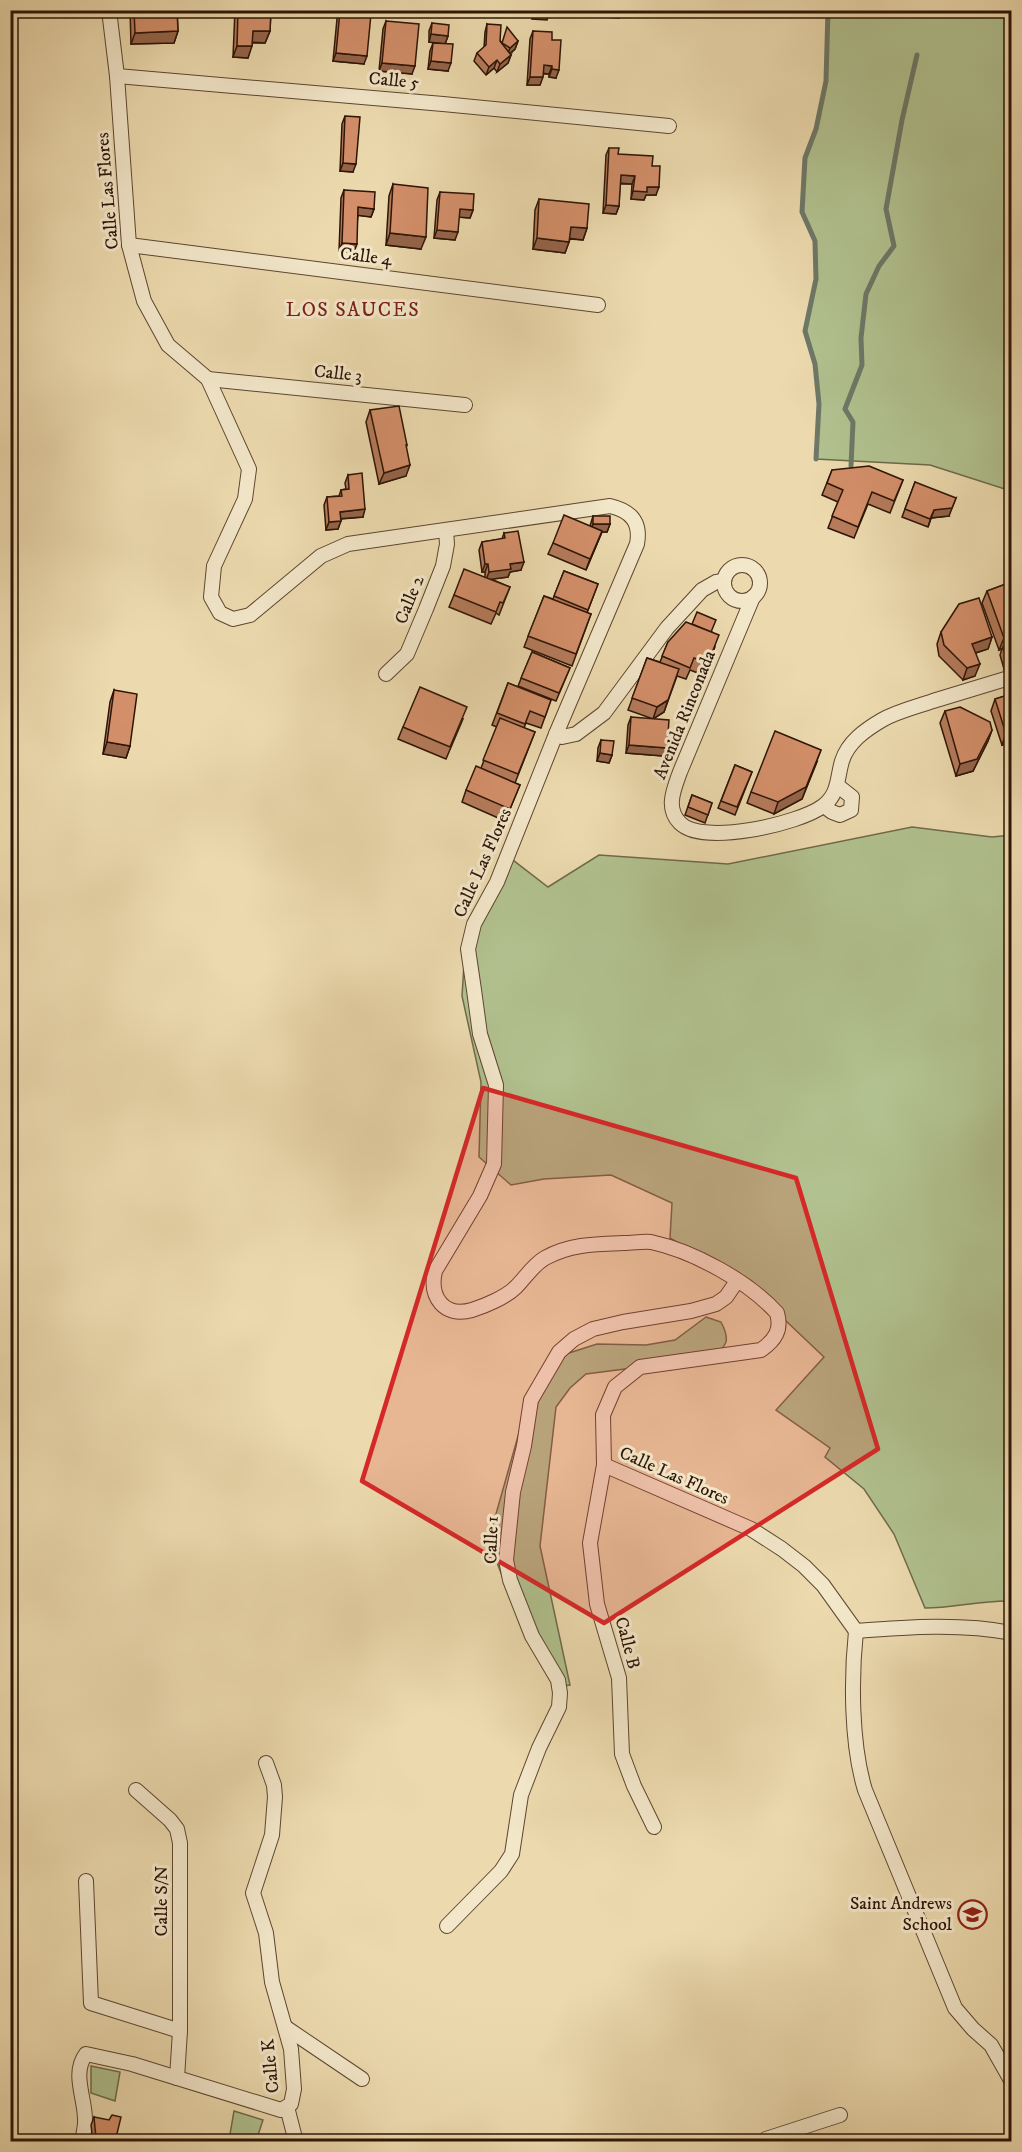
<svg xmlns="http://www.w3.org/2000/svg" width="1022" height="2152" viewBox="0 0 1022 2152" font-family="'IM FELL DW Pica',serif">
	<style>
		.green { fill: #b1c18f; stroke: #6f6a4a; stroke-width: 1.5 }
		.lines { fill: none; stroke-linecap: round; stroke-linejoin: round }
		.stream { stroke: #6e7867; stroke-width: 5 }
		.minor-casing { stroke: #5d4630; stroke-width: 16 }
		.minor { stroke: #f3e7ca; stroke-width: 14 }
		.wall { fill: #b57b5b; stroke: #2d1406; stroke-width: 1.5 }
		.shaded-wall { fill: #94644a; stroke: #2d1406; stroke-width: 1.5 }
		.building { fill: #d38f6a; stroke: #2d1406; stroke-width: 1.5 }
		.marked { fill: #d62828; fill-opacity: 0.2; stroke: #d62828; stroke-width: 4.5; stroke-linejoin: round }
		.labels { text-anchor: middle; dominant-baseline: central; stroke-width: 6; stroke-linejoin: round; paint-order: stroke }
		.street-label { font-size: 18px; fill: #2d1406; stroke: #f3e7ca }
		.poi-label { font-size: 18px; fill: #2d1406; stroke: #f3e7ca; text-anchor: end }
		.neighbourhood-label { font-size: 20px; letter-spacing: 1.5px; fill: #7a1f14; stroke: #f3e7ca }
	</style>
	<rect width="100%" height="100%" fill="#ecdaae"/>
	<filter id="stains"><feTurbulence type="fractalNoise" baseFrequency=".00333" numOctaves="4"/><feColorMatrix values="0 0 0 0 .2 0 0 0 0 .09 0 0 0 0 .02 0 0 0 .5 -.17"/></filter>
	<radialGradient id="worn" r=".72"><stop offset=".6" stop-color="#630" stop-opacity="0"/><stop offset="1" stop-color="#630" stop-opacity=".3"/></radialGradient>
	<!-- green -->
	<g class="green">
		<polygon points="828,11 1011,11 1011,491 930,465 816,459 819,404 815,364 805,331 816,279 815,241 802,212 805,158 816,129 826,81"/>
		<path d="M912,827L992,837L1011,835V1601C982,1600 954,1608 925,1608L894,1534L864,1489L825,1457L830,1448L776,1410L824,1357L747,1284L670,1238L672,1203L611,1175L544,1179L511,1185L479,1157L481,1082L462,996L466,933L505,854L548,887L599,855L728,864Z"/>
		<path d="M706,1317L721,1322C731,1341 727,1346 711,1358L586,1374L570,1388L556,1407L540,1546L570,1685L555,1687L526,1638L496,1560L492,1528L530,1394L546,1369L569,1353L597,1344L646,1345L675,1340Z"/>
		<polygon points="91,2066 120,2072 115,2101 91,2093"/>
		<polygon points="234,2111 263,2120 256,2141 229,2140"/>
	</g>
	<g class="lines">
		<!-- stream -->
		<g class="stream">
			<polyline points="816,459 819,404 815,364 805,331 816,279 815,241 802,212 805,158 816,129 826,81 828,10"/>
			<polyline points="851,466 853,422 845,409 862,365 861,338 866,294 879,266 894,246 886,209 902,120 917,55"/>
		</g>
		<defs>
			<g id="minor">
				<path d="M109,10L117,76L129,245L144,301L168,345L208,379L249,469L245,499L214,566L211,597L220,613L233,619L250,615L321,556L348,544L610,506C631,511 641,522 637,544L556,734L497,882L474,924L468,949L474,990L480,1034L496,1085L494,1164L480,1196L435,1271C429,1297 444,1318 472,1310C485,1306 506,1297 516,1287C525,1278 534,1264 545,1258C570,1244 596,1244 624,1243C633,1243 643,1241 651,1242C693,1251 748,1281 777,1313C782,1330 775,1340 761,1350L640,1367L615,1387L603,1415L604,1465L590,1543L597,1604L619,1678L622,1754L634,1786L654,1827"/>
				<polyline points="117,76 443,104 669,126"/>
				<polyline points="129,245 598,305"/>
				<polyline points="208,379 465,405"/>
				<circle cx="742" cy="583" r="18"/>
				<path d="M753,597L680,772C674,789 665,808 680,823C702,846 799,824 823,806C839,794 837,778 842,761C848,742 865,730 882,720C898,711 916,707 933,701C959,693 985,685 1012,677"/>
				<polyline points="386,674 407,654 426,609 443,566 447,544 446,531"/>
				<polyline points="556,734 562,737 576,734 604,713 667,628 702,590 716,582 724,581"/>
				<polyline points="824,806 832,812 840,815 851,810 852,797 838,786"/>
				<path d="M604,1465L751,1529L782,1549L804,1566L823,1585L856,1631C908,1627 961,1623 1012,1633"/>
				<path d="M856,1631C851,1678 851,1744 865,1790L955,2008L973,2029L991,2045L1012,2082"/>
				<polyline points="136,1790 170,1820 177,1829 180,1843 180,2031 177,2078"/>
				<polyline points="86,1881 91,2003 180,2031"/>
				<polyline points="447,1926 501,1871 512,1854 521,1795 539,1748 559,1707 560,1693 558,1680 532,1636 510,1580 506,1560 513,1492 524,1446 531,1400 559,1352 574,1339 593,1329 623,1322 691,1311 716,1304 726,1297 737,1281"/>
				<polyline points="285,2027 362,2079"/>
				<polyline points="287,2107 296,2142"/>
				<path d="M82,2142C83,2135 85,2128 85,2122C86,2099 71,2074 86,2054L132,2064L281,2110L291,2104L294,2089L291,2049L272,1982L266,1933L253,1893L272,1835L275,1797L274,1785L266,1763"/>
				<polyline points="766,2142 766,2139 840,2115"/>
			</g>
		</defs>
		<!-- minor casing -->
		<use href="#minor" class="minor-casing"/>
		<!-- minor -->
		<use href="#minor" class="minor"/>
	</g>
	<!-- wall -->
	<g class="wall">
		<polygon points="130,10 177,10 178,31 174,43 131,44"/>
		<polygon points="235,10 271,10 270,31 265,43 252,43 248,58 233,57"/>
		<polygon points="340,11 364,64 333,61 337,19"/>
		<polygon points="386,21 412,74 379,71 383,29"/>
		<polygon points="432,23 448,36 445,44 429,42 429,31"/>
		<polygon points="487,24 502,43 518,41 515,49 510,54 511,55 508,63 497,72 494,68 486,75 474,61 477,53 484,48 485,32"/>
		<polygon points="533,31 552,40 556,78 549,77 549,74 543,74 540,85 527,85 530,39"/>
		<polygon points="433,43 448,71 428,69 430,51"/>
		<polygon points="345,116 353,172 340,171 342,124"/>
		<polygon points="609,148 618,154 652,166 656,195 646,195 644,200 631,199 632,184 620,184 619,206 616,214 603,213 606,155"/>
		<polygon points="393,184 421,249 386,245 389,196"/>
		<polygon points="344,190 374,209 371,217 358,215 354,252 339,251 341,198"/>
		<polygon points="440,192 473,210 470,218 459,217 455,240 434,238 437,200"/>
		<polygon points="539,199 587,228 583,240 570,239 565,253 533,249 535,210"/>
		<polygon points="370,410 407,445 406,448 406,476 379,484 366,422"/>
		<polygon points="832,470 903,480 890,513 868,504 854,538 828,528 838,502 822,495"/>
		<polygon points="348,475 363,517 341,519 338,529 326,530 324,505 327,497 339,496 341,490 346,489 345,483"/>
		<polygon points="915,482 949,516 931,518 928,527 902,517"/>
		<polygon points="593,516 610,524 607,532 602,532 586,570 548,554 553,543 590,526"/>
		<polygon points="504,533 521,570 510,572 508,577 491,579 510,587 499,615 496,613 491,624 449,607 454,595 485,577 485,572 482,572 479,550 482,542 502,539"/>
		<polygon points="564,571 598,584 587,613 591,614 572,666 524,647 544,596 553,599"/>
		<polygon points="1011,582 1011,667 1004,669 1000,655 1002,649 999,650 982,603 987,591"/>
		<polygon points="712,632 715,647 703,675 690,670 686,679 677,676 664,712 653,719 628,710 647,658 660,662 668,642"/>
		<polygon points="941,632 992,637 988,649 976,653 975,676 963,680 939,656 937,644"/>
		<polygon points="532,652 570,668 556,701 518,686"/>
		<polygon points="508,683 551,700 541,728 526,723 524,728 535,732 515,783 520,785 505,821 462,802 466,790 481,768 497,727 492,725"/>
		<polygon points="114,690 130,746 126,758 103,754 110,702"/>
		<polygon points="1011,694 1011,742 1002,745 991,711 995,699"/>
		<polygon points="945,711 992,730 988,741 973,771 956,776 940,723"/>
		<polygon points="631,717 664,756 626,753 628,725"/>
		<polygon points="463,719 446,759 398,739 403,727"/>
		<polygon points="601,740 612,755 609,763 597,761 598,748"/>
		<polygon points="817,762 802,799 774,814 747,803 751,792"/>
		<polygon points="735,765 752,772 735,815 718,808"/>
		<polygon points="692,795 712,803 705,823 685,815"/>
		<polygon points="94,2117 115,2142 93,2142 91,2125"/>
	</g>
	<!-- shaded-wall -->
	<g class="shaded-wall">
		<polygon points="184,10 229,10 227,15"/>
		<polygon points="591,10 621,10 619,18 589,16"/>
		<polygon points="535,11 550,12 547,20 532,19"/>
		<polygon points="178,31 174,43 131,44 135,33"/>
		<polygon points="253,31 270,31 265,43 249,42"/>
		<polygon points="431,34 448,36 445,44 429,42"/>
		<polygon points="518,41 515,49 507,56 510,48"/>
		<polygon points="237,46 252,46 248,58 233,57"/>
		<polygon points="336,53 367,56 364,64 333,61"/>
		<polygon points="511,55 508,63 497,72 500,64"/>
		<polygon points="497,60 494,68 486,75 489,67"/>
		<polygon points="431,61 451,63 448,71 428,69"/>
		<polygon points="382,63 415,66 412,74 379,71"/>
		<polygon points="544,65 552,66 549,74 541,73"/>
		<polygon points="552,69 559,70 556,78 549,77"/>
		<polygon points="530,77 543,77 540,85 527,85"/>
		<polygon points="343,163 356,164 353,172 340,171"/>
		<polygon points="621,175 635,176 632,184 618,183"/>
		<polygon points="647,187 659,187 656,195 646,195 644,200 631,199 633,191"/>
		<polygon points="606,205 619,206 616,214 603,213"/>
		<polygon points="358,207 374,209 371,217 355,215"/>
		<polygon points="460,209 473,210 470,218 457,217"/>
		<polygon points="571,227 587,228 583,240 567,238"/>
		<polygon points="437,230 458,232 455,240 434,238"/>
		<polygon points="390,233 426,237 421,249 386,245"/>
		<polygon points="537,238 569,242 565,253 533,249"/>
		<polygon points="342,243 357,244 354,252 339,251"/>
		<polygon points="410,465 406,476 379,484 384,473"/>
		<polygon points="956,498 949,516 931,518 928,527 934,510"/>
		<polygon points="365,509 363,517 337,519 340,512"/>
		<polygon points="341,521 338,529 326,530 329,522"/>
		<polygon points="593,524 610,524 607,532 602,532 586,570 590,559 590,532"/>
		<polygon points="524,562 521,570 510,572 508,577 486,580 489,572 510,564"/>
		<polygon points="485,564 488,564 485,572 482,572"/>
		<polygon points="1011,635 1011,645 999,650 1004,638"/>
		<polygon points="992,637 988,649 968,655 972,644"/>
		<polygon points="1011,660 1011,667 1004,669 1007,661"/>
		<polygon points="980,664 975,676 963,680 967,668"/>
		<polygon points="668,700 664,712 653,719 657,707"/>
		<polygon points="992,730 988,741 973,771 956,776 960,764"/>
		<polygon points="1011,732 1011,742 1002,745 1006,734"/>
		<polygon points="107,742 130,746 126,758 103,754"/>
		<polygon points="629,745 667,748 664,756 626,753"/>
		<polygon points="821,750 802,799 774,814 778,802"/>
		<polygon points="600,753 612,755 609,763 597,761"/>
	</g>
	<!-- building -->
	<g class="building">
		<polygon points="134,10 177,10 178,31 135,33"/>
		<polygon points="238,10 271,10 270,31 253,31 252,46 237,46"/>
		<polygon points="535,10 550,10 550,12 535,11"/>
		<polygon points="340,11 371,14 367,56 336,53"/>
		<polygon points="386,21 419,24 415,66 382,63"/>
		<polygon points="432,23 449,25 448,36 431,34"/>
		<polygon points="487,24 501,25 500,41 511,55 500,64 497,60 489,67 477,53 486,45"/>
		<polygon points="507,27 518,41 510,48 502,43"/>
		<polygon points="533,31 552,32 552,40 561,40 559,70 552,69 552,66 544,65 543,77 530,77"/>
		<polygon points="433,43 453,44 451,63 431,61"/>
		<polygon points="345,116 360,117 356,164 343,163"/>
		<polygon points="609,148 619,148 618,154 653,156 652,166 660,166 659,187 647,187 647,192 633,191 635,176 621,175 619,206 606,205"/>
		<polygon points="393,184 428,188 426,237 390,233"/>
		<polygon points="344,190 375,192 374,209 358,207 357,244 342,243"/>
		<polygon points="440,192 474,194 473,210 460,209 458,232 437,230"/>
		<polygon points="539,199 589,204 587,228 571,227 569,242 537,238"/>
		<polygon points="399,406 407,445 406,445 410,465 384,473 370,410"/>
		<polygon points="869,466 903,480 894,501 872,492 858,527 832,516 843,490 827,483 832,470"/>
		<polygon points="362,473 365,509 340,512 341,521 329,522 327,497 342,496 341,490 349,489 348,475"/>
		<polygon points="915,482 956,498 952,508 934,510 930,519 905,509"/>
		<polygon points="564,515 602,531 590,559 553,543"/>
		<rect x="593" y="516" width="17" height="8"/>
		<polygon points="518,531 524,562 510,564 511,569 489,572 488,564 485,564 482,542 505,538 504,533"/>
		<polygon points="464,569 510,587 503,603 500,602 496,612 454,595"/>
		<polygon points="564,571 598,584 588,610 554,596"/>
		<polygon points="1011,582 1011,635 1004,638 987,591"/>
		<polygon points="544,596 591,614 576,654 528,636"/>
		<polygon points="979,598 992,637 972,644 980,664 967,668 944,645 941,632 959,604"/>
		<polygon points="697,612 716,620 711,632 692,624"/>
		<polygon points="686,622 719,635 708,663 694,658 690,668 662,656 668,642"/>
		<polygon points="1011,645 1011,660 1007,661 1003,647"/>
		<polygon points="532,652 570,668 559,693 521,678"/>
		<polygon points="647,658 679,669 668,700 657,707 632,698"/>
		<polygon points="508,683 551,700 545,717 530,711 525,724 497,713"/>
		<polygon points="420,687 467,707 450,747 403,727"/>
		<polygon points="114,690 137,694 130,746 107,742"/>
		<polygon points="1011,694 1011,732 1006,734 995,699"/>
		<polygon points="960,707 990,722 992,730 977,759 960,764 945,711"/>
		<polygon points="631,717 669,720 667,748 629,745"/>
		<polygon points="500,718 535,732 518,774 483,760"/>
		<polygon points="775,731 821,750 806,787 778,802 751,792"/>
		<polygon points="601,740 614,741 612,755 600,753"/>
		<polygon points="735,765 752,772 737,807 721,801"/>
		<polygon points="476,766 520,785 510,809 466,790"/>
		<polygon points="692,795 712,803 708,815 688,807"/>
		<polygon points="112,2115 121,2117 115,2142 110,2142 96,2138 94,2117 109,2120"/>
	</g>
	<!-- marked area -->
	<path class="marked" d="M483,1088L796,1178L878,1449L604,1623L362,1481Z"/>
	<!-- icons -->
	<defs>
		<symbol id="school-ring" viewBox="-11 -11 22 22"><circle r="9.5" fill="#f3e7ca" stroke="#8f2418" stroke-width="1.5"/><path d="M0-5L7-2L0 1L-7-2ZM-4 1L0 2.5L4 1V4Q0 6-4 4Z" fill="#8f2418"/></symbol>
	</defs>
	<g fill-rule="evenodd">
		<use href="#school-ring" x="956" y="1898" width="33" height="33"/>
	</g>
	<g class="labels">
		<!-- street labels -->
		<g class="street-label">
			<text transform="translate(394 81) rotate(5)">Calle 5</text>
			<text transform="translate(108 191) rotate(-95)">Calle Las Flores</text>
			<text transform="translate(366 257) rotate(7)">Calle 4</text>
			<text transform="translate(338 374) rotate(6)">Calle 3</text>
			<text transform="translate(410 600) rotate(-68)">Calle 2</text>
			<text transform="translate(685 715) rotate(-68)">Avenida Rinconada</text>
			<text transform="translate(483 863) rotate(-66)">Calle Las Flores</text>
			<text transform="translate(674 1476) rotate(24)">Calle Las Flores</text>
			<text transform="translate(492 1540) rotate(-88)">Calle 1</text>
			<text transform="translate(627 1643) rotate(75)">Calle B</text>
			<text transform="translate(162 1901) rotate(-90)">Calle S/N</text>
			<text transform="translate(271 2066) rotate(-96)">Calle K</text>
		</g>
		<!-- poi labels -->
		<g class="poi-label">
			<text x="952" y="1904">Saint Andrews<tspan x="952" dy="21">School</tspan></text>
		</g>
		<!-- neighbourhood labels -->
		<g class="neighbourhood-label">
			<text x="353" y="310">LOS SAUCES</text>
		</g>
	</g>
	<!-- margin -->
	<rect width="1022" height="2152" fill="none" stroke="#ecdaae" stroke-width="36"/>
	<rect x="12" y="12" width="998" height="2128" fill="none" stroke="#2d1406" stroke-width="3"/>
	<rect x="18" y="18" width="986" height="2116" fill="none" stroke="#2d1406" stroke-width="1.5"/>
	<rect width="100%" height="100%" filter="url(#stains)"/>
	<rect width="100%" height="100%" fill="url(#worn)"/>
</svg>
